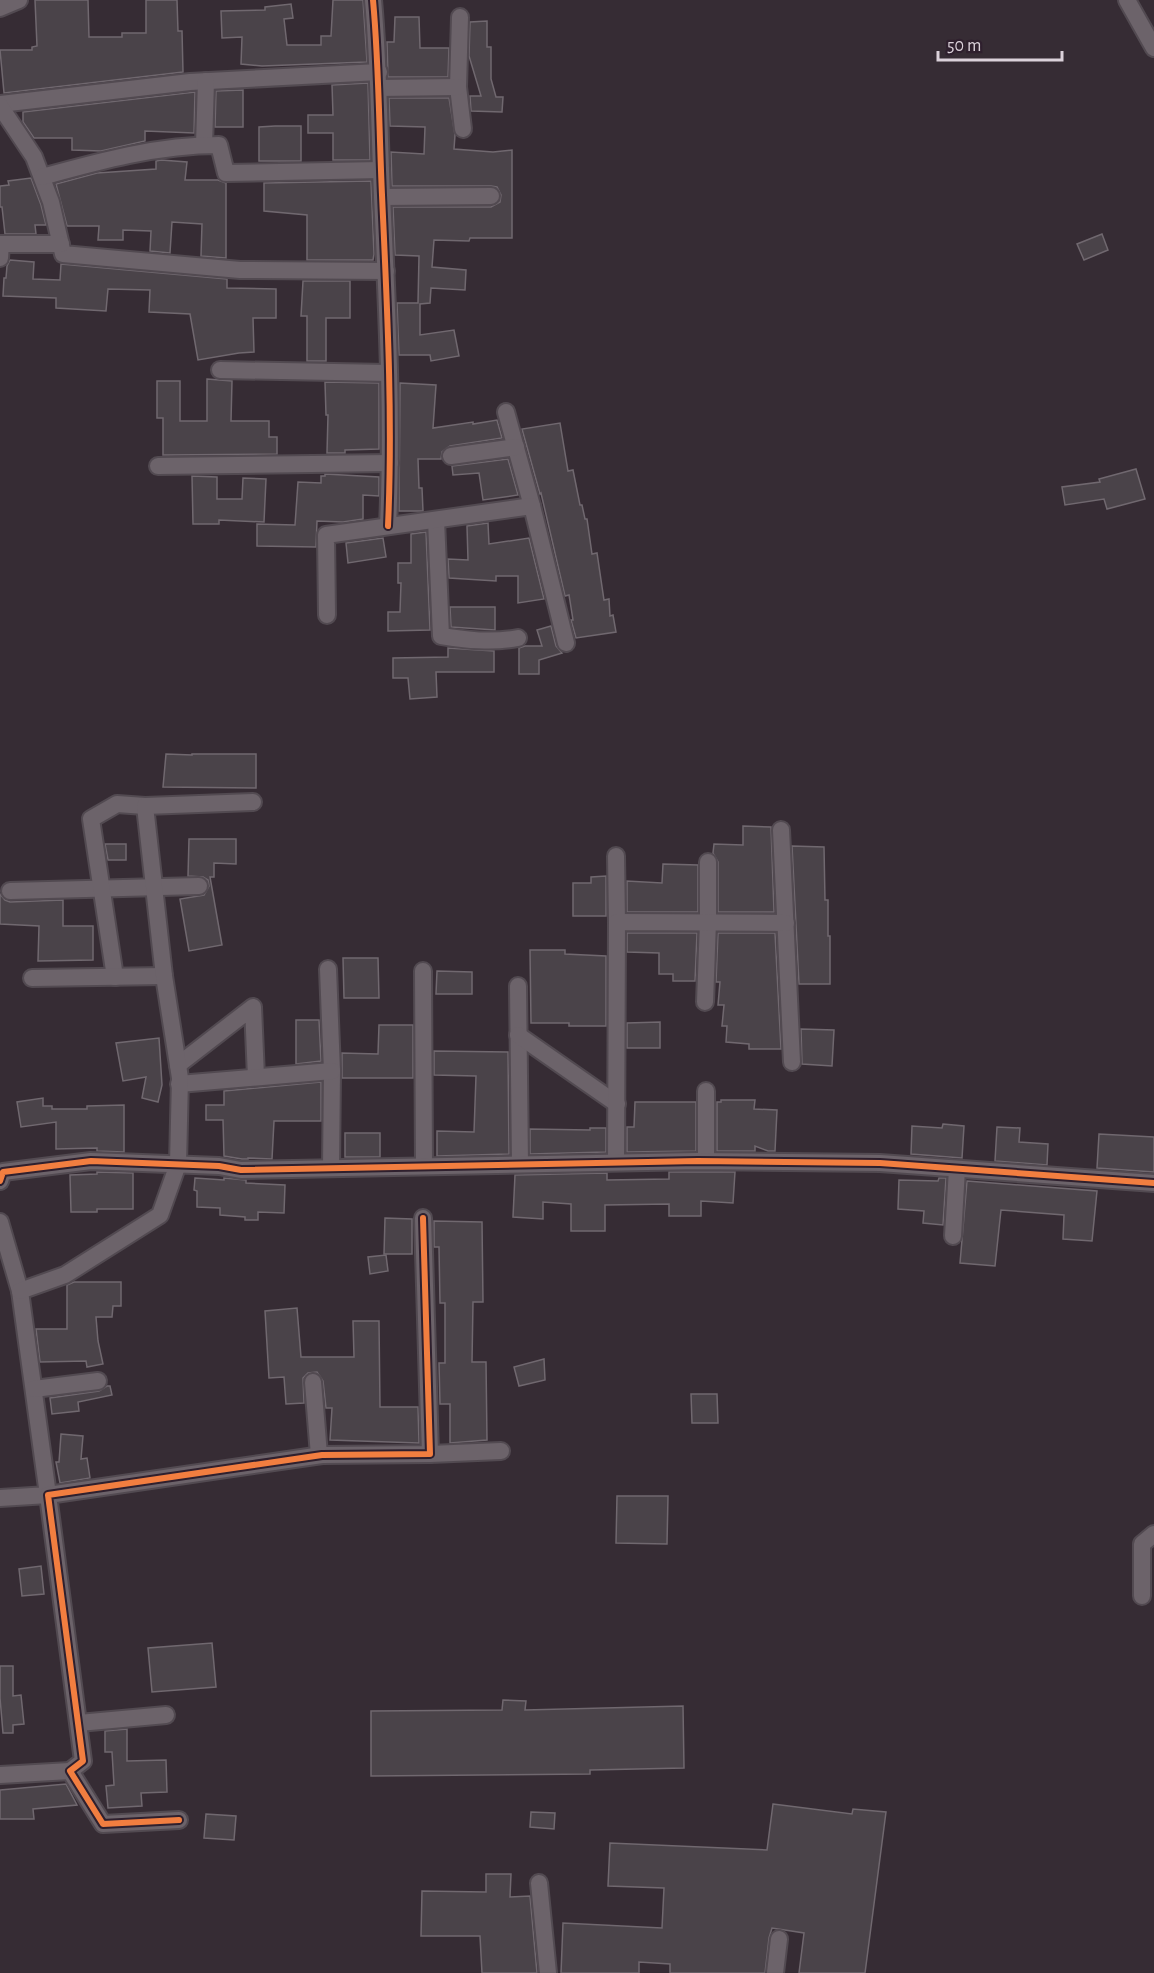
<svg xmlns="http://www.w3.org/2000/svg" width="1154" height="1973" viewBox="0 0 1154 1973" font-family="'Alegreya Sans',sans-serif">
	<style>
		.building { fill: #4a4349; stroke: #70686f; stroke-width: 1.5 }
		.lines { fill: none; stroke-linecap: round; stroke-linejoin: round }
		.street-casing { stroke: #524a51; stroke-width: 20 }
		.street { stroke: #6c636a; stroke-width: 16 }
		.cycleway-casing { stroke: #2f202e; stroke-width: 10 }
		.cycleway { stroke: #f27e40; stroke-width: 6 }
	</style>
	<rect width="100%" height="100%" fill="#362c34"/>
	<!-- building -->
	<g class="building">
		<polygon points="35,0 88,0 89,37 122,37 122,33 146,33 146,0 177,0 178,31 182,31 183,72 4,93 0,50 32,50 32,47 37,46"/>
		<polygon points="333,0 363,0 367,62 262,66 241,64 242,37 222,38 221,11 265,10 265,7 291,4 293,18 284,19 287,45 321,45 321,36 331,36"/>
		<polygon points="395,17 419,17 420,48 449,48 448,77 388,77 387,42 394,42"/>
		<polygon points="487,21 487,47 491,47 491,79 496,97 503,97 502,112 471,111 470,96 481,96 469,56 470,22"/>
		<polygon points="368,83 370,160 333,160 333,133 308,133 308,115 333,115 332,85"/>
		<polygon points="243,90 243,127 215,127 216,91"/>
		<polygon points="195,92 194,133 145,131 145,141 101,151 72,150 72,138 34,138 23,122 23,112"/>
		<polygon points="389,98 449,98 455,135 454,149 493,152 512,150 512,238 470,238 469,241 434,240 432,267 466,270 465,290 431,288 430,303 420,304 420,335 454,330 459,356 431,361 430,355 399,355 397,303 418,303 419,256 395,255 393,207 491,207 500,202 501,195 497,187 491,186 392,186 391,152 424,154 425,127 390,126"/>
		<polygon points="275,126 301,126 301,161 259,161 259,127"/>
		<polygon points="161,160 187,162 185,180 218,180 226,183 226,258 201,256 202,224 172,222 170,253 150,251 151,231 123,230 123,240 98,240 99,226 67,226 56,184 97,173 156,169 156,161"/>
		<polygon points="31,178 41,205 46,225 35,225 36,234 5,234 2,207 0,207 0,186 9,185 8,181"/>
		<polygon points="371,181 374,254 373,260 307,260 307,215 264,211 264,183"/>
		<polygon points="1102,234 1108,250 1084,260 1077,244"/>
		<polygon points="10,260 34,262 33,279 60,280 61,264 227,279 227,288 276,289 276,318 253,318 254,352 239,353 198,360 190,314 149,312 150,290 108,289 106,311 56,308 56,298 3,296 4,278 6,278 7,266"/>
		<polygon points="303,281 350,281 350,318 326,318 326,361 307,361 307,316 301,316"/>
		<polygon points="207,379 232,381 231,421 269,421 269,437 277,437 277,454 163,455 163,418 157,418 157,381 180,381 180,421 207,421"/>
		<polygon points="325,382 379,383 379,449 345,450 345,453 327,453 328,415 326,415"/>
		<polygon points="400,383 436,385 433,428 473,422 473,424 497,420 502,438 450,446 442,452 441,459 418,459 419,488 422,488 423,511 399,511"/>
		<polygon points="560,423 568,471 573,470 580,505 582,505 585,519 587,519 592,554 597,553 604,600 609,599 610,616 613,615 616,632 576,638 571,620 573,620 569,595 565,596 541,493 540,494 522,429"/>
		<polygon points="508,459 518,495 483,500 479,473 453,475 452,466"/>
		<polygon points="1136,469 1145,499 1107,509 1104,499 1065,505 1062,487 1100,482 1099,479"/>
		<polygon points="325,474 379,477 379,496 363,495 363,519 343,522 317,521 316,547 257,546 257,524 295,525 298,482 321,483 321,476 325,476"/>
		<polygon points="192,476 217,477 217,499 242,499 243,478 266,479 264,522 219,520 219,524 193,524"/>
		<polygon points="488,523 489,544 529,538 544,599 518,603 518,576 496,576 496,581 449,578 448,559 468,560 467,526"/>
		<polygon points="426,532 430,630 388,631 388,612 400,612 401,583 398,583 398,563 411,563 411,534"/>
		<polygon points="383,538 386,557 348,563 346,543"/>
		<polygon points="450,607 495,607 495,630 451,627"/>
		<polygon points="551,626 556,646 562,653 539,660 539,674 519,674 519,648 525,646 542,646 537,630"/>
		<polygon points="448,648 494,651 494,672 436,672 437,697 410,699 408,678 393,678 393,658 448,657"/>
		<polygon points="166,754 192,755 192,754 256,754 256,788 163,787"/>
		<polygon points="743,826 771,827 774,912 718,912 718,862 713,853 714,844 743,845"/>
		<polygon points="189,839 236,839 236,864 214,863 214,877 210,877 222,945 189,951 180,899 204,895 209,886 208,880 203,877 188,876"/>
		<polygon points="105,844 126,844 126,860 108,860"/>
		<polygon points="792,846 824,847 825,900 828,900 828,936 830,936 830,984 799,984"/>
		<polygon points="663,864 698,865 698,912 627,912 627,881 662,883"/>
		<polygon points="606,876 606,916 573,916 573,883 591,883 591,877"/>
		<polygon points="0,894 5,900 10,902 63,900 63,926 93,926 93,960 38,961 39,926 0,924"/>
		<polygon points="627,933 697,933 695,981 673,981 673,974 659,974 659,953 627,952"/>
		<polygon points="718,933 775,933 781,1049 749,1049 749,1044 726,1042 727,1026 722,1026 724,1005 718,1005 720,982 716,982"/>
		<polygon points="530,950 565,950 565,954 606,956 606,1026 569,1026 569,1023 531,1023"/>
		<polygon points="343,958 378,958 379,998 344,998"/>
		<polygon points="437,971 472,972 472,994 436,994"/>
		<polygon points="296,1020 319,1020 321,1061 296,1064"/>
		<polygon points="660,1022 660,1048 627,1048 627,1023"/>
		<polygon points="379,1025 413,1025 413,1078 342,1078 342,1053 378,1054"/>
		<polygon points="801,1029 834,1030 832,1066 802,1064"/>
		<polygon points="159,1038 162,1085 158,1102 142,1098 146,1077 123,1081 116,1043"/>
		<polygon points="434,1051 508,1052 509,1154 437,1156 437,1131 474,1132 476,1076 434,1075"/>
		<polygon points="321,1082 321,1121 274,1121 272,1159 248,1158 248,1159 242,1159 224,1156 223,1120 206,1120 206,1105 224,1105 224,1091"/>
		<polygon points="43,1098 43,1106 52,1106 52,1109 87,1109 87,1106 124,1105 124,1152 97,1151 97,1148 56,1149 56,1122 21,1127 17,1102"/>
		<polygon points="721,1100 755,1100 754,1109 777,1110 775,1151 768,1151 755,1146 755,1151 717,1151 717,1102 721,1102"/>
		<polygon points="635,1102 696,1102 696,1151 627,1152 627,1127 634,1127"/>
		<polygon points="943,1124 964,1126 962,1158 911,1154 912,1126 942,1128"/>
		<polygon points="997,1127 1020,1128 1019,1142 1048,1144 1047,1165 995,1161"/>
		<polygon points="590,1128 606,1128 606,1152 530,1154 530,1129 590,1130"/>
		<rect x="345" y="1133" width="35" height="24"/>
		<polygon points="1099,1134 1154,1137 1154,1172 1097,1168"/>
		<polygon points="97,1172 133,1173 133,1209 97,1209 97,1212 71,1212 70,1175 97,1174"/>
		<polygon points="669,1172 735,1172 733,1203 701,1201 701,1216 669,1216 669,1204 605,1205 605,1231 571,1231 571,1204 543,1202 543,1219 513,1217 515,1175 607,1173 607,1180 669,1179"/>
		<polygon points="195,1178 224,1180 224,1178 246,1180 246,1183 285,1185 284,1213 258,1212 258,1220 245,1220 245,1217 220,1215 220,1208 197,1207 197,1191 194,1190"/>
		<polygon points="939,1178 946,1178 943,1225 923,1223 924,1211 898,1209 899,1180 938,1181"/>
		<polygon points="967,1181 1097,1191 1092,1241 1063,1239 1064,1215 1001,1210 995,1266 960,1263"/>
		<polygon points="385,1218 412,1219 412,1254 384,1254"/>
		<polygon points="434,1221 482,1222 483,1302 473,1302 472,1362 486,1362 487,1440 450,1443 450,1404 440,1404 439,1363 445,1363 445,1303 440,1303 439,1247 434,1247"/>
		<polygon points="386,1255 388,1271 370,1274 368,1257"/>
		<polygon points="74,1282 121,1282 121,1306 113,1306 112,1317 96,1317 98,1341 103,1364 87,1367 86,1361 40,1362 36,1329 67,1329 67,1285"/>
		<polygon points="297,1308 301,1357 354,1357 353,1321 379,1321 380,1407 418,1407 419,1443 330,1440 332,1408 326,1408 323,1381 317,1372 308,1373 303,1378 304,1403 286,1404 284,1377 269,1378 265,1311"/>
		<polygon points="544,1359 545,1380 519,1386 514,1367"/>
		<polygon points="107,1386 110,1386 112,1395 78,1402 79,1411 52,1414 50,1398 99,1391"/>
		<polygon points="691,1394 717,1394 718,1423 692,1423"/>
		<polygon points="61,1434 83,1436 81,1459 87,1458 90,1478 60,1483 56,1462 59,1462"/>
		<polygon points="617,1496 668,1496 667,1544 616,1543"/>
		<polygon points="41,1566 44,1594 22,1596 19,1569"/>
		<polygon points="212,1643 216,1687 152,1692 148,1648"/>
		<polygon points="0,1666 13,1666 13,1696 21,1695 24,1724 13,1725 13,1733 3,1733 0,1698"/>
		<polygon points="503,1700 526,1701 525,1710 683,1706 684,1768 590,1770 590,1774 371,1776 371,1711 502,1710"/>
		<polygon points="127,1729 127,1761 166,1760 167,1792 141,1793 142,1806 108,1808 106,1786 114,1785 112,1752 105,1752 105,1731"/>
		<polygon points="66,1784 77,1805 33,1809 34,1819 0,1819 0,1790"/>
		<polygon points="773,1804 852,1814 853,1809 886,1812 865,1973 799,1973 804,1933 772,1928 769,1938 765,1973 670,1973 670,1964 639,1962 639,1973 561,1973 563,1923 662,1928 664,1888 608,1886 610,1843 767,1850"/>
		<polygon points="531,1812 555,1813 554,1829 530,1827"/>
		<polygon points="206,1814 236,1816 234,1840 204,1838"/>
		<polygon points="486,1874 511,1874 510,1897 530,1896 537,1973 482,1973 480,1936 421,1936 422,1891 486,1892"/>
	</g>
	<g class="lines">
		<defs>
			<g id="street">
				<path d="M373,0C379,65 379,130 382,195C387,305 393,416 388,526"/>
				<polyline points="1127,0 1154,48"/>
				<polyline points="0,8 19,0"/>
				<polyline points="460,17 458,87 463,129"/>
				<polyline points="379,88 458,87"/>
				<polyline points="0,104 190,82 379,72"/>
				<polyline points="0,106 34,157 51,202 63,254 240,270 386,271"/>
				<polyline points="204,145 206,81"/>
				<path d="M42,177C100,161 158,145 219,145L226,173L381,170"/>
				<polyline points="382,197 491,196"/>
				<polyline points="0,258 1,244 61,244"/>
				<polyline points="220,370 388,373"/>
				<polyline points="506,412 532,506"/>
				<polyline points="451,456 516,447"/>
				<polyline points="158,466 390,463"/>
				<path d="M436,520L441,636C466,640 492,643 518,638"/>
				<polyline points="327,615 326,535 532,506 566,643"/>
				<polyline points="781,830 792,1062"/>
				<polyline points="616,856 617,922"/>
				<polyline points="10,891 199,886"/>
				<polyline points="328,969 332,1071 331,1168"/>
				<polyline points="423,971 424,1166"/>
				<polyline points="115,977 91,819 117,804 145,806"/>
				<polyline points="32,978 164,976"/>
				<polyline points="518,986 520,1164"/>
				<polyline points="705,1002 708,922 708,862"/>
				<polyline points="518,1035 617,1104"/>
				<polyline points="178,1065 253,1007 256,1077"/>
				<polyline points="179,1084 332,1071"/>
				<polyline points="706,1091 706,1161"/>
				<polyline points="616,1161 617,922 786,923"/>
				<polyline points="0,1181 3,1172 91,1161 219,1166 241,1170 698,1161 880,1163 1154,1183"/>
				<polyline points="0,1222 20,1291 48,1495 0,1498"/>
				<polyline points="953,1236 957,1169"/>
				<polyline points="20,1291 65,1275 160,1215 178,1164 180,1078 164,976 145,806 253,802"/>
				<polyline points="313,1382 319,1455"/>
				<polyline points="34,1389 98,1381"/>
				<polyline points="430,1454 501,1451"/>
				<polyline points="1142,1596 1142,1544 1154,1534"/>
				<polyline points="79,1723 166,1715"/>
				<polyline points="0,1775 70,1771"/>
				<polyline points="179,1820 103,1824 70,1771 83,1761 48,1495 322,1455 430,1454 423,1218"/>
				<polyline points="539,1883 548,1973"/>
				<polyline points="775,1973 779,1939"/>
			</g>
		</defs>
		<!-- street casing -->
		<use href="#street" class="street-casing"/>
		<!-- street -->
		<use href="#street" class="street"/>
		<defs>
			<g id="cycleway">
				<path d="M373,0C379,65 379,130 382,195C387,305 393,416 388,526"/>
				<polyline points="0,1181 3,1172 91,1161 219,1166 241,1170 698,1161 880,1163 1154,1183"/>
				<polyline points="179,1820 103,1824 70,1771 83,1761 48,1495 322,1455 430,1454 423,1218"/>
			</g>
		</defs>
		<!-- cycleway casing -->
		<use href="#cycleway" class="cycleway-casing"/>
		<!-- cycleway -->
		<use href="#cycleway" class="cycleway"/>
	</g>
	<!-- scale -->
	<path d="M938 51v9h124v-9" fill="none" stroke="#dbd1da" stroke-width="3"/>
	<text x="947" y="51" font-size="18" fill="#dbd1da" stroke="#2f202e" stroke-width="4.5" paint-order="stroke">50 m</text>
</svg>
